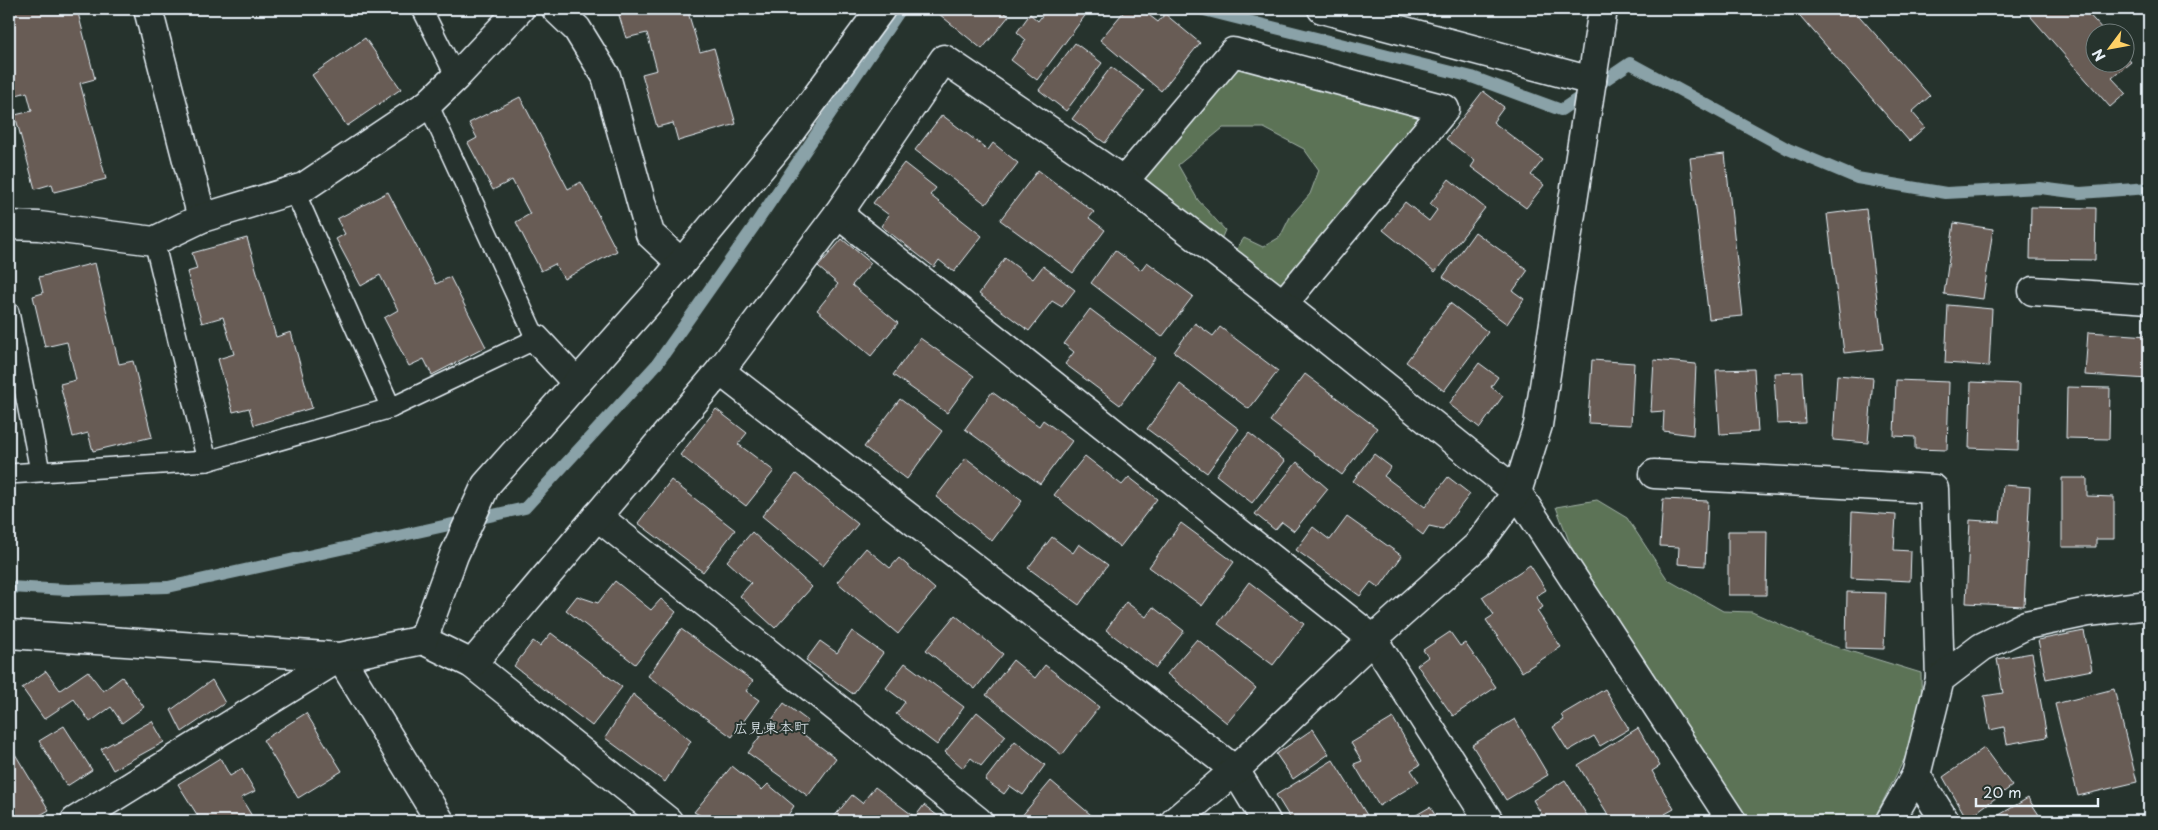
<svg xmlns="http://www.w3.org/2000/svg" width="2158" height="830" viewBox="0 0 2158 830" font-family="'Playpen Sans','Klee One',sans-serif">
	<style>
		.green { fill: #5c7357; stroke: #a2b2a8 }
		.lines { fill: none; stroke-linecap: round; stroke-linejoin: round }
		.stream { stroke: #8aa2a8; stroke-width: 12 }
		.building { fill: #685c55; stroke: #e8f1f8 }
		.lane-casing { stroke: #e8f1f8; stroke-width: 22 }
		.street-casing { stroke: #e8f1f8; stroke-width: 31 }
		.secondary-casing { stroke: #e8f1f8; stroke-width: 31 }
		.lane { stroke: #26332d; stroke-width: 19 }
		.street { stroke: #26332d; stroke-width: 28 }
		.secondary { stroke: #26332d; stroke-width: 28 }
		.labels { text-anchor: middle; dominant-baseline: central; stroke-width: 4; stroke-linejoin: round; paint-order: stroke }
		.quarter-label { font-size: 15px; fill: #e8f1f8; stroke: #26332d }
	</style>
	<rect width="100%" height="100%" fill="#26332d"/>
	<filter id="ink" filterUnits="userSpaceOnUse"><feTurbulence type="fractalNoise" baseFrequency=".02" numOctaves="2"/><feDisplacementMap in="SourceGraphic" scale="10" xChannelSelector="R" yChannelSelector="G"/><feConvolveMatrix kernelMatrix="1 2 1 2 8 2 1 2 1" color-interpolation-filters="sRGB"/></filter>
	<g filter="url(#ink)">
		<!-- green -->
		<g class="green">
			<polygon points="1236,65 1425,111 1281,293 1231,257 1244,238 1263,247 1280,237 1290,217 1310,194 1319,170 1304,149 1264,128 1223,128 1178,165 1198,200 1225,230 1219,244 1131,181"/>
			<polygon points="1597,500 1627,518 1668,580 1723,611 1752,612 1820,642 1921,673 1922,724 1873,821 1745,821 1574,554 1556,507"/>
		</g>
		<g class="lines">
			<!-- stream -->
			<g class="stream">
				<polyline points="1200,9 1472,77 1561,110 1630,63 1788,149 1857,178 1946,193 2040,188 2080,193 2149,188"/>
				<polyline points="9,587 68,590 168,587 525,508 657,364 757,222 901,9"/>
			</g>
		</g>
		<!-- building -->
		<g class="building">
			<polygon points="9,9 77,9 95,79 80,83 106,179 54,192 52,184 35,189 15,115 32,111 27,92 13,96 9,82"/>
			<polygon points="617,9 687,9 700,52 714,48 736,124 678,141 673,123 657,127 642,74 657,70 647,33 626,38"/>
			<polygon points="943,9 1000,9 1009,16 982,49 939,14"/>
			<polygon points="1047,9 1090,9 1037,80 1011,60 1026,40 1017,32 1030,14 1038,21"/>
			<polygon points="1126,9 1141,9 1158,22 1165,14 1200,43 1161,91 1100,40"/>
			<polygon points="1794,9 1853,9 1930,96 1912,112 1925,127 1909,141"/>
			<polygon points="2024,9 2084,9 2105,32 2096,32 2096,62 2126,62 2126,56 2131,62 2112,78 2126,93 2110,107"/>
			<polygon points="365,38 401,89 347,126 312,75"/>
			<polygon points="1075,43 1102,63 1066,111 1039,90"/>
			<polygon points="1111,67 1144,91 1105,143 1072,119"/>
			<polygon points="1483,91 1504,107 1493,122 1543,160 1531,175 1544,185 1526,208 1471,167 1475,161 1446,139"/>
			<polygon points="520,97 568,189 581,182 617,251 564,279 555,264 541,271 516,222 530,214 512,180 493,190 468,143 477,138 469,123"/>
			<polygon points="942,115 988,150 993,143 1018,163 986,204 915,150"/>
			<polygon points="1725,154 1743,316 1709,319 1690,158"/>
			<polygon points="904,163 936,188 930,195 982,236 954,272 939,260 934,267 881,226 889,215 873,203"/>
			<polygon points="1038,170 1094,212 1089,218 1105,230 1073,273 1000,220"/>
			<polygon points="1449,179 1485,208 1435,272 1383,230 1405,202 1429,221 1437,210 1430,204"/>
			<polygon points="388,192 436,284 450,277 486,347 432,375 424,359 409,366 384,318 398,310 380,275 361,286 336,239 345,234 337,219"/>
			<polygon points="2031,207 2096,208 2095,260 2030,259"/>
			<polygon points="1866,209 1883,349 1844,353 1827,214"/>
			<polygon points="1954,223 1993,229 1983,299 1944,294"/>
			<polygon points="1475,232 1528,270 1513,291 1524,299 1507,324 1443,277"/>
			<polygon points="247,238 276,337 291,332 312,408 254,425 249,408 233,412 218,359 234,354 223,317 202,323 187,272 197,269 192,253"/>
			<polygon points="842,239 871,263 852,285 898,323 871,356 817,310 838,284 818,267"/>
			<polygon points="1115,250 1141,270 1147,262 1193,296 1162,337 1091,283"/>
			<polygon points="1005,258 1033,279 1043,266 1075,290 1062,307 1052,301 1029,331 979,294"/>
			<polygon points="95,263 119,364 133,361 152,437 93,451 88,433 73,437 60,384 76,380 67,342 45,347 33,296 43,293 39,277"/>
			<polygon points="1450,303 1488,332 1444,391 1406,362"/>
			<polygon points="1948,305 1992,309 1989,366 1945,363"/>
			<polygon points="1090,309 1155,358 1120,405 1065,364 1074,352 1064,344"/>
			<polygon points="1195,323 1213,336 1220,327 1278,371 1249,409 1174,352"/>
			<polygon points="2088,332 2149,336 2149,379 2085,375"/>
			<polygon points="920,338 974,376 947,413 893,375"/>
			<polygon points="1592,360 1634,363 1631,425 1588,423"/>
			<polygon points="1654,360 1696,364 1693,435 1663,431 1664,411 1651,412"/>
			<polygon points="1479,363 1498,377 1491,387 1503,396 1480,428 1449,404"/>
			<polygon points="1754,369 1758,432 1720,434 1716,370"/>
			<polygon points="1802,372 1805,423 1777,424 1774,373"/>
			<polygon points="1305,374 1377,428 1342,475 1270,421"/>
			<polygon points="1837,375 1873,378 1868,443 1833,440"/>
			<polygon points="1896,380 1949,382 1947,450 1915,449 1915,437 1894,436"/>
			<polygon points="1971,382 2020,384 2018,450 1969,448"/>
			<polygon points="1180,384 1239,429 1207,473 1147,429"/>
			<polygon points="2067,387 2110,388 2109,439 2066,438"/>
			<polygon points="992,392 1039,426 1043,420 1072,441 1040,484 965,429"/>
			<polygon points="900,399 942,431 907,479 864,447"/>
			<polygon points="716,409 747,433 738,444 774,471 746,506 680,455"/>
			<polygon points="1249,433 1285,461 1252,503 1216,475"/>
			<polygon points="1374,454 1391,467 1384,476 1425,507 1448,477 1470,494 1443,529 1429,526 1423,535 1353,481"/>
			<polygon points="1085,456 1122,485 1129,477 1157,499 1120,547 1054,495"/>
			<polygon points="966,458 1022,501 992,541 936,497"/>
			<polygon points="1297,462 1328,489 1294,531 1282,522 1275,530 1255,514"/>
			<polygon points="796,474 858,524 823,566 762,516"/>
			<polygon points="2062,478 2087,478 2087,496 2114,497 2114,539 2096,539 2096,547 2062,547"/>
			<polygon points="671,480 735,530 703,572 638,523"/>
			<polygon points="2003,485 2030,487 2024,606 1966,603 1970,520 2000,522"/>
			<polygon points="1663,499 1708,501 1705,566 1678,564 1679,547 1660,546"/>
			<polygon points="1852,512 1896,515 1894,550 1911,551 1910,581 1850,578"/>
			<polygon points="1347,517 1402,556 1379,588 1371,582 1360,596 1296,550 1313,527 1330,540"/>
			<polygon points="1181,523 1234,562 1202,606 1149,567"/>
			<polygon points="1728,531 1767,531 1766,595 1728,595"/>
			<polygon points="752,532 812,587 775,628 740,596 751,583 727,561"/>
			<polygon points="1052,537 1073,553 1079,544 1108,565 1079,605 1028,568"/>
			<polygon points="866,548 890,568 899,558 935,589 898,634 837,582"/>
			<polygon points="1530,565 1546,590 1536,596 1543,607 1537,611 1561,647 1522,672 1486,620 1494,615 1482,597"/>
			<polygon points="615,581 651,610 661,599 676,612 635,664 566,610 577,596 598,603"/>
			<polygon points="1249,582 1304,624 1273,665 1218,624"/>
			<polygon points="1847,592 1886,593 1884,649 1846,648"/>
			<polygon points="1126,602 1146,617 1153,607 1184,631 1156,668 1106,630"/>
			<polygon points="955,615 1003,654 975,689 926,650"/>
			<polygon points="681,629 753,681 746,691 759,700 732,737 648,676"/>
			<polygon points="852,631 883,653 853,694 806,660 820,641 837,653"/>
			<polygon points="2084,631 2092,670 2046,679 2038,640"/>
			<polygon points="1450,632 1460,646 1465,643 1496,687 1453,716 1417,665 1428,657 1423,650"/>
			<polygon points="551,633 622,687 592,726 514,666 533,641 540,646"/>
			<polygon points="1197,639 1256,688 1227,723 1167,674"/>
			<polygon points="2032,653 2047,737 2007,744 2004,727 1990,730 1984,696 2003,693 1997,659"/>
			<polygon points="1013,660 1035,678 1045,665 1099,707 1062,755 986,695"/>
			<polygon points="905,663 964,707 937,745 896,714 905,702 886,688"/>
			<polygon points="46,671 60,690 88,671 103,691 122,677 144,707 122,723 111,707 90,722 74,699 44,719 22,688"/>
			<polygon points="212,680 225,703 182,732 171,710"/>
			<polygon points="1605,689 1629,729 1600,746 1594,736 1568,751 1553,727 1564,720 1561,715"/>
			<polygon points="2114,689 2137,782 2078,796 2055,704"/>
			<polygon points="633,694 691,741 665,782 605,738"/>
			<polygon points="784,703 808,721 800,732 836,758 808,796 748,753"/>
			<polygon points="977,712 1006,736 981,766 971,758 963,768 945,752"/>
			<polygon points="306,713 342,771 298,798 263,740"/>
			<polygon points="1393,718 1420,765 1411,770 1419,782 1379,806 1354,764 1362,761 1351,743"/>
			<polygon points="1515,719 1548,775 1506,800 1472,745"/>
			<polygon points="152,721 164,742 113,770 101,749"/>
			<polygon points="64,726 92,770 67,786 39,741"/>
			<polygon points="1638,728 1660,766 1652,771 1674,809 1665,814 1670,821 1612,821 1578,765"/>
			<polygon points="1313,729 1329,754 1293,779 1276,754"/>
			<polygon points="1015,741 1045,765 1023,795 1010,786 1004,794 985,780"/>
			<polygon points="1984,748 2012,786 1967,819 1943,777"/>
			<polygon points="12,749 49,810 30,821 9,821 9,751"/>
			<polygon points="220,758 230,776 242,769 255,791 241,798 255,821 201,821 178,784"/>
			<polygon points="1333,760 1370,820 1292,821 1276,795"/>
			<polygon points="732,766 762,790 768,784 794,806 784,821 711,821 694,812"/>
			<polygon points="1565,780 1588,817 1582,821 1546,821 1533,800"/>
			<polygon points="1051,781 1097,820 1096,821 1024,821 1020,818"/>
			<polygon points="875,787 915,817 924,805 943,820 837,821 833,818 852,795 862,803"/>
			<polygon points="2028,798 2043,821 1989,821"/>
			<polygon points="1430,807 1439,821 1406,821"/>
		</g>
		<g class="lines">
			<defs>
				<g id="lane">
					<polyline points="422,9 456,77"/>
					<polyline points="294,190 391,408"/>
					<polyline points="154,241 207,461"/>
					<polyline points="9,312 40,471"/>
					<polyline points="9,474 207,461 391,408 536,339 428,104"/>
				</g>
				<g id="street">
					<polyline points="148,9 202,218"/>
					<polyline points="556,9 577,29 606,76 650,234 681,263"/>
					<polyline points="1124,181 1233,52 1445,109 1283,304"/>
					<polyline points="838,214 1373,639 1489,821"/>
					<polyline points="9,225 39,226 154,241 202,218 304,187 428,104 456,77 520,9"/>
					<polyline points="2033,291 2149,299"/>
					<polyline points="536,339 577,383"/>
					<polyline points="720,371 1235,770 1266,821"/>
					<polyline points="1654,474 1934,489 1940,679"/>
					<polyline points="597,516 978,821"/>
					<polyline points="423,640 472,664 668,821"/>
					<polyline points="472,664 720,371 838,214 944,59 1124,181 1283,304 1517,492 1732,821"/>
					<polyline points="1916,775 1945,821"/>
					<polyline points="75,821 340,657 440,821"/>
					<polyline points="1890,821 1916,775 1940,679 1982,647 2026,625 2088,612 2149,605"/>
				</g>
				<g id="secondary">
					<polyline points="1322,9 1592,81"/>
					<polyline points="9,634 340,657 423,640 454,555 486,485 655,295 788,135 881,9"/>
					<polyline points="1175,821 1235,770 1373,639 1477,546 1517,492 1538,425 1603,9"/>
				</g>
			</defs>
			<!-- lane casing -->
			<use href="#lane" class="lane-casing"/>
			<!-- street casing -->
			<use href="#street" class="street-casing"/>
			<!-- secondary casing -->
			<use href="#secondary" class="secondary-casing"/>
			<!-- lane -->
			<use href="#lane" class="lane"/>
			<!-- street -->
			<use href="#street" class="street"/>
			<!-- secondary -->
			<use href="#secondary" class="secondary"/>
		</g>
	</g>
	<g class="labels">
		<!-- quarter labels -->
		<g class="quarter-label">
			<text x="771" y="726">広見東本町</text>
		</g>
	</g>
	<!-- margin -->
	<rect width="2158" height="830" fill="none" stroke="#26332d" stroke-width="30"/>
	<rect x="15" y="15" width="2128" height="800" fill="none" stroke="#e8f1f8" stroke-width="2" filter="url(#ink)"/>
	<!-- north arrow -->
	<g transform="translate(2110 48) rotate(238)"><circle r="24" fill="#26332d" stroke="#747f7e"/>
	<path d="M0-4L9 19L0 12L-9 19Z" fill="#ffd166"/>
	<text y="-8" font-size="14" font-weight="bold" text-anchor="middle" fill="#e8f1f8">N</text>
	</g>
	<!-- scale -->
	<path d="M1976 798v8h122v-8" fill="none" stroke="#e8f1f8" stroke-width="2.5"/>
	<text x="1983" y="798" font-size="15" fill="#e8f1f8" stroke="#26332d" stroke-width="4" paint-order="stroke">20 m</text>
</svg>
